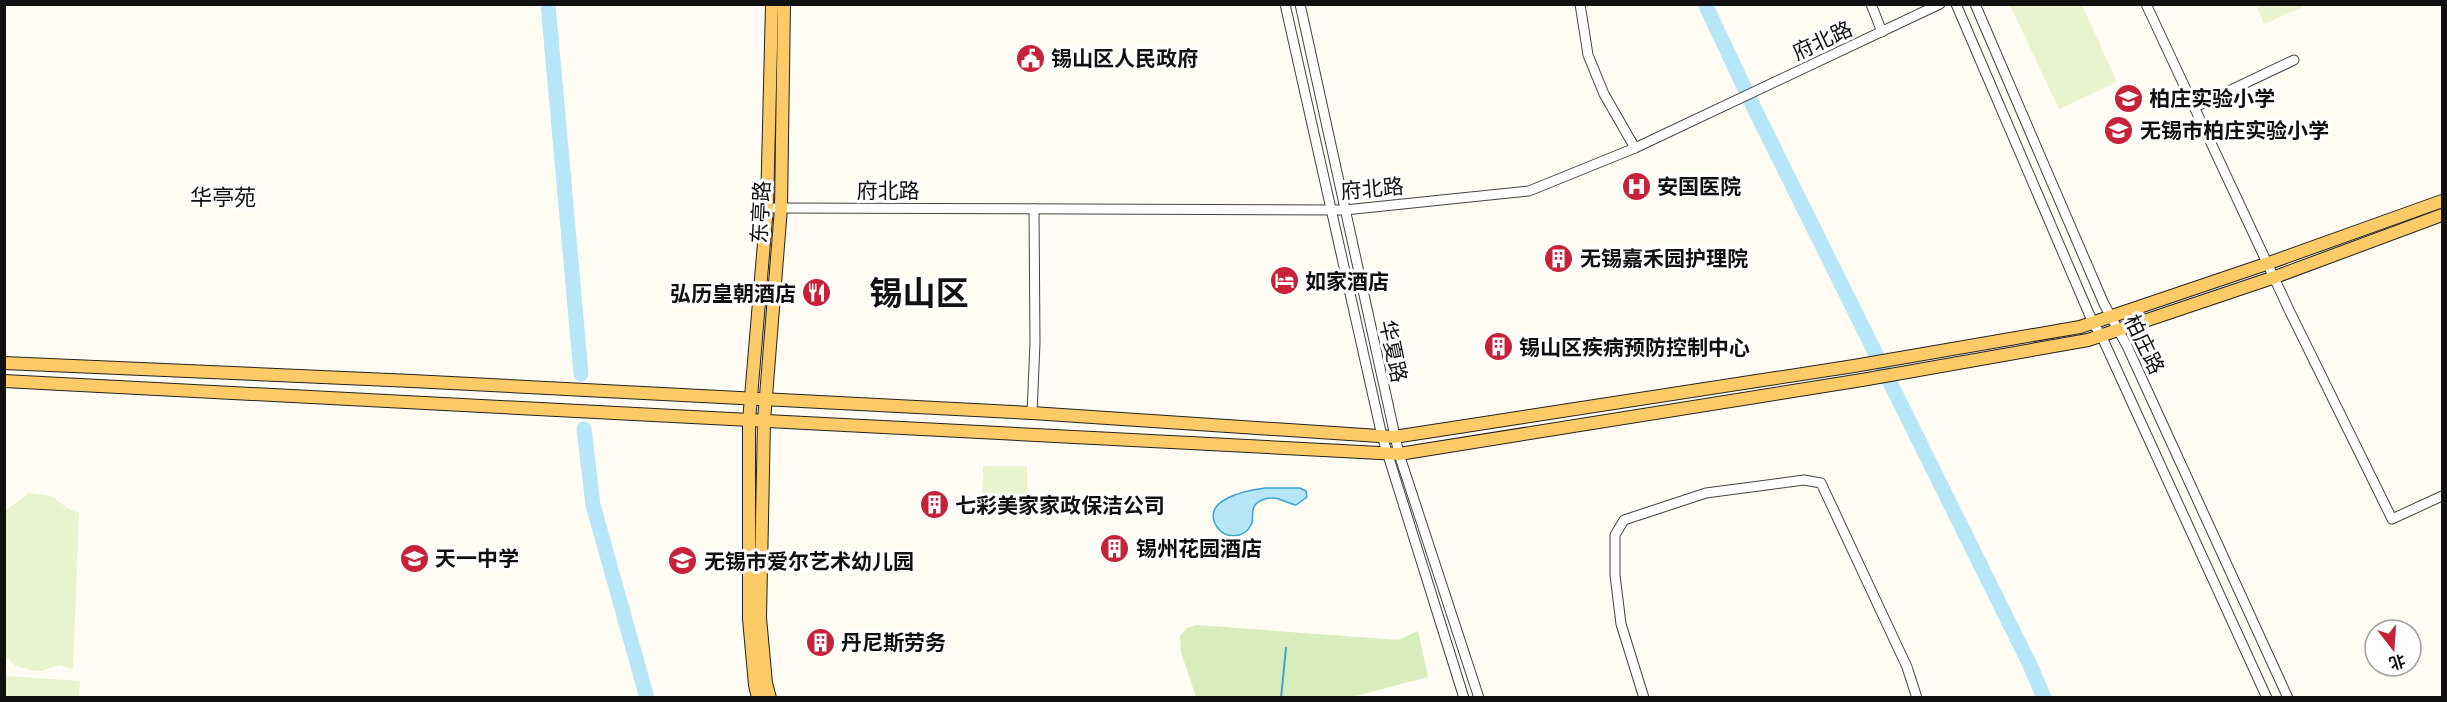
<svg xmlns="http://www.w3.org/2000/svg" width="2447" height="702" viewBox="0 0 2447 702" font-family="'Noto Serif','Noto Sans SC',serif">
	<style>
		.green { fill: #d9ecbb }
		.pitch { fill: #e9f3cd }
		.water { fill: #b7e6f8; stroke: #3ba3d2; stroke-width: 1.5 }
		.lines { fill: none; stroke-linecap: round; stroke-linejoin: round }
		.stream { stroke: #3ba3d2; stroke-width: 2 }
		.river { stroke: #b7e6f8; stroke-width: 15 }
		.minor-casing { stroke: #444; stroke-width: 11 }
		.major-casing { stroke: #222; stroke-width: 14 }
		.minor { stroke: #fff; stroke-width: 9 }
		.major { stroke: #fccb67; stroke-width: 12 }
		.labels { text-anchor: middle; dominant-baseline: central; stroke-width: 6; stroke-linejoin: round; paint-order: stroke }
		.street-label { font-size: 21px; fill: #111; stroke: #fff }
		.poi-label { font-size: 21px; font-weight: bold; fill: #111; stroke: #fff; text-anchor: start }
		.neighbourhood-label { font-size: 22px; fill: #111; stroke: #fff }
		.town-label { font-size: 33px; font-weight: bold; fill: #111; stroke: #fff }
	</style>
	<rect width="100%" height="100%" fill="#fffcf4"/>
	<!-- green -->
	<polygon class="green" points="1197,625 1398,640 1418,631 1428,677 1352,697 1196,697 1181,652 1180,636 1187,628"/>
	<!-- pitch -->
	<g class="pitch">
		<polygon points="2010,5 2082,5 2117,82 2059,109"/>
		<polygon points="2256,5 2301,5 2302,7 2264,24"/>
		<polygon points="983,466 1027,466 1027,514 982,514"/>
		<path d="M29,493C39,494 50,494 58,501C66,507 68,511 79,512L73,669L59,665L42,671L30,670L16,666L5,655V511Z"/>
		<polygon points="5,676 80,681 79,697 5,697"/>
	</g>
	<!-- water -->
	<path class="water" d="M1265,488H1300L1306,491L1307,497L1296,505C1286,503 1276,495 1265,499C1261,500 1256,503 1254,507C1251,512 1254,520 1251,525C1244,539 1225,539 1217,527C1199,499 1249,490 1265,488Z"/>
	<g class="lines">
		<!-- stream -->
		<polyline class="stream" points="1281,698 1286,648"/>
		<!-- river -->
		<g class="river">
			<polyline points="548,4 581,374"/>
			<polyline points="1705,4 1754,108 2030,665 2044,698"/>
			<polyline points="584,429 593,505 647,698"/>
		</g>
		<defs>
			<g id="minor">
				<polyline points="1285,4 1382,436 1464,698"/>
				<polyline points="1300,4 1399,454 1479,698"/>
				<polyline points="1580,4 1588,55 1604,94 1635,148"/>
				<polyline points="1871,4 1882,32"/>
				<polyline points="1956,4 2093,323 2101,335 2267,698"/>
				<polyline points="1975,4 2104,304 2127,346 2288,698"/>
				<polyline points="2146,4 2290,312 2392,519 2442,496"/>
				<polyline points="2195,107 2294,60"/>
				<polyline points="775,208 1345,210 1529,191 1635,148 1940,4"/>
				<polyline points="1032,413 1035,343 1034,209"/>
				<polyline points="1644,698 1621,624 1615,575 1615,535 1624,520 1706,493 1804,480 1821,483 1907,667 1917,698"/>
			</g>
			<g id="major">
				<polyline points="4,363 412,381 1032,413 1394,437 1854,366 2080,327 2269,263 2442,201"/>
				<polyline points="4,381 1399,454 1862,380 2088,340 2275,277 2442,215"/>
				<polyline points="758,698 755,685 749,619 749,421 767,207 772,4"/>
				<polyline points="770,698 766,683 760,618 764,421 781,208 784,4"/>
			</g>
		</defs>
		<!-- minor casing -->
		<use href="#minor" class="minor-casing"/>
		<!-- major casing -->
		<use href="#major" class="major-casing"/>
		<!-- minor -->
		<use href="#minor" class="minor"/>
		<!-- major -->
		<use href="#major" class="major"/>
	</g>
	<!-- icons -->
	<defs>
		<symbol id="civic-disc" viewBox="-11 -11 22 22"><circle r="9.5" fill="#c72239" stroke="#fff"/><path d="M-.6-6.5H3V-4.5H.6V-3L4-1V1h2V6H-6V1h2V-1L-.6-3ZM-1.2 2.5V6h2.4V2.5Z" fill="#fff"/></symbol>
		<symbol id="school-disc" viewBox="-11 -11 22 22"><circle r="9.5" fill="#c72239" stroke="#fff"/><path d="M0-5L7-2L0 1L-7-2ZM-4 1L0 2.5L4 1V4Q0 6-4 4Z" fill="#fff"/></symbol>
		<symbol id="hospital-disc" viewBox="-11 -11 22 22"><circle r="9.5" fill="#c72239" stroke="#fff"/><path d="M-5-5h3v3.5h4V-5h3V5h-3V1.5h-4V5h-3Z" fill="#fff"/></symbol>
		<symbol id="building-disc" viewBox="-11 -11 22 22"><circle r="9.5" fill="#c72239" stroke="#fff"/><path d="M-4-6H4V6H1V3H-1V6H-4ZM-2.5-4.3h1.7v1.8h-1.7ZM.8-4.3h1.7v1.8H.8ZM-2.5-1h1.7V.8h-1.7ZM.8-1h1.7V.8H.8Z" fill="#fff"/></symbol>
		<symbol id="hotel-disc" viewBox="-11 -11 22 22"><circle r="9.5" fill="#c72239" stroke="#fff"/><path d="M-6-4.5h1.5V1H6V5H4.5V3h-9V5H-6ZM-4 0a1.8 1.8 0 1 1 3.6 0ZM.5 0V-2.5h3Q6-2.5 6 0Z" fill="#fff"/></symbol>
		<symbol id="restaurant-disc" viewBox="-11 -11 22 22"><circle r="9.5" fill="#c72239" stroke="#fff"/><path d="M-5-6h1v4h1v-4h1v4h1v-4h1v5L-1.5 .5V6h-2V.5L-5-1ZM5-6V6H3V1.5H1.5Q1.5-4 5-6Z" fill="#fff"/></symbol>
	</defs>
	<g fill-rule="evenodd">
		<use href="#civic-disc" x="1014" y="42" width="33" height="33"/>
		<use href="#school-disc" x="2112" y="82" width="33" height="33"/>
		<use href="#school-disc" x="2102" y="114" width="33" height="33"/>
		<use href="#hospital-disc" x="1620" y="170" width="33" height="33"/>
		<use href="#building-disc" x="1542" y="242" width="33" height="33"/>
		<use href="#hotel-disc" x="1268" y="264" width="33" height="33"/>
		<use href="#restaurant-disc" x="800" y="276" width="33" height="33"/>
		<use href="#building-disc" x="1482" y="330" width="33" height="33"/>
		<use href="#building-disc" x="918" y="488" width="33" height="33"/>
		<use href="#building-disc" x="1098" y="532" width="33" height="33"/>
		<use href="#school-disc" x="398" y="542" width="33" height="33"/>
		<use href="#school-disc" x="666" y="544" width="33" height="33"/>
		<use href="#building-disc" x="804" y="626" width="33" height="33"/>
	</g>
	<g class="labels">
		<!-- street labels -->
		<g class="street-label">
			<text transform="translate(1822 40) rotate(-25)">府北路</text>
			<text transform="translate(1372 188) rotate(-5)">府北路</text>
			<text x="888" y="190">府北路</text>
			<text transform="translate(760 212) rotate(-87)">东亭路</text>
			<text transform="translate(2145 344) rotate(64)">柏庄路</text>
			<text transform="translate(1394 351) rotate(78)">华夏路</text>
		</g>
		<!-- poi labels -->
		<g class="poi-label">
			<text x="1051" y="58">锡山区人民政府</text>
			<text x="2149" y="98">柏庄实验小学</text>
			<text x="2140" y="130">无锡市柏庄实验小学</text>
			<text x="1657" y="186">安国医院</text>
			<text x="1580" y="258">无锡嘉禾园护理院</text>
			<text x="1305" y="281">如家酒店</text>
			<text x="796" y="293" text-anchor="end">弘历皇朝酒店</text>
			<text x="1519" y="347">锡山区疾病预防控制中心</text>
			<text x="955" y="505">七彩美家家政保洁公司</text>
			<text x="1136" y="548">锡州花园酒店</text>
			<text x="435" y="558">天一中学</text>
			<text x="704" y="561">无锡市爱尔艺术幼儿园</text>
			<text x="841" y="642">丹尼斯劳务</text>
		</g>
		<!-- neighbourhood labels -->
		<g class="neighbourhood-label">
			<text x="223" y="196">华亭苑</text>
		</g>
		<!-- town labels -->
		<g class="town-label">
			<text x="919" y="292">锡山区</text>
		</g>
	</g>
	<!-- border -->
	<rect width="2447" height="702" fill="none" stroke="#111111" stroke-width="12"/>
	<!-- north arrow -->
	<g transform="translate(2393 648) rotate(163)"><circle r="28" fill="#ffffff" stroke="#a0a0a0" stroke-width="1.5"/>
	<path d="M0-4.5L10 22L0 15L-10 22Z" fill="#c72239"/>
	<text y="-9" font-size="16" font-weight="bold" text-anchor="middle" fill="#111111">北</text>
	</g>
</svg>
